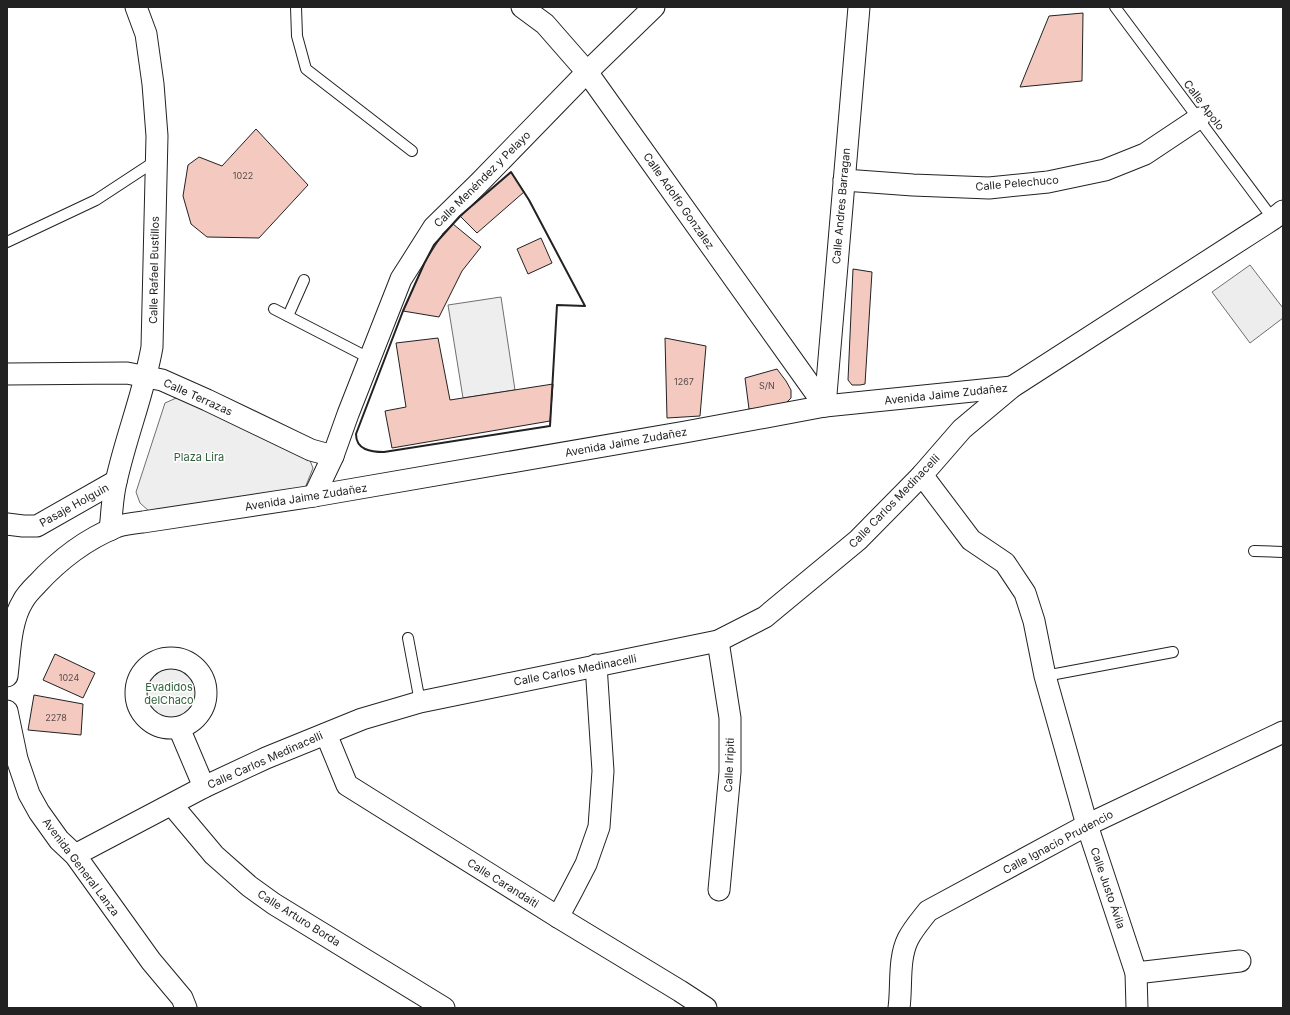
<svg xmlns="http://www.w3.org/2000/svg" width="1290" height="1015" viewBox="0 0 1290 1015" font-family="Inter,sans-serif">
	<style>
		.green { fill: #eee; stroke: #6f6f6f }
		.parking { fill: #ededed; stroke: #6f6f6f }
		.building { fill: #f3c9c0; stroke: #222 }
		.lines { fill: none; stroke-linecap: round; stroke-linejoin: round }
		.service-casing { stroke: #222; stroke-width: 12 }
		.minor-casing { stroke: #222; stroke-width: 23 }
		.service { stroke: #fff; stroke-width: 10 }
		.minor { stroke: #fff; stroke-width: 21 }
		.wall { stroke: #222; stroke-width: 2 }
		.labels { text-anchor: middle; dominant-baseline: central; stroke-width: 3; stroke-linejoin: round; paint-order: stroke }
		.number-label { font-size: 9px; fill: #564c4a }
		.street-label { font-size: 11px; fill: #222; stroke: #fff }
		.park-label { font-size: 11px; fill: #2f5e38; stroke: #fff }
	</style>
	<rect width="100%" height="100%" fill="#fff"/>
	<!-- green -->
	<g class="green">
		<polygon points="501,297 515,390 463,398 448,305"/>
		<polygon points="183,395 309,458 313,468 303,493 149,511 140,503 136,492 165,403"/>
		<circle cx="169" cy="693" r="27"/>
	</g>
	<!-- parking -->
	<polygon class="parking" points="1250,265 1283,308 1283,318 1250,343 1212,292"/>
	<!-- building -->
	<g class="building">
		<polygon points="1083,13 1082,81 1020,87 1049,16"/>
		<polygon points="256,129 308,185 259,238 207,237 191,224 183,196 188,165 199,157 222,166"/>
		<polygon points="511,172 524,192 477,233 460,216"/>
		<polygon points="453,224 481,247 462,271 439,317 403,311 424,264 434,245"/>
		<polygon points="541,238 552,263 528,274 517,249"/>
		<polygon points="853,269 872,272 865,384 860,385 852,385 848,380"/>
		<polygon points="438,338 450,400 553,384 550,421 392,448 385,411 406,407 396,343"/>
		<polygon points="665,338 706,346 700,416 667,418"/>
		<polygon points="777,369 786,381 791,390 791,398 786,403 755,409 749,409 745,378"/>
		<polygon points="55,654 95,673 83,698 43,680"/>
		<polygon points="34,695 83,704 81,735 28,730"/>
	</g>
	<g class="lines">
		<defs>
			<g id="service">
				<polyline points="296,7 297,36 306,69 412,151"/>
				<polyline points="1115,7 1273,219"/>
				<polyline points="7,242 96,200 157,160"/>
				<polyline points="274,309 369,358"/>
				<polyline points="288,316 304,280"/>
				<polyline points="1254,551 1283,552"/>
				<polyline points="408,638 420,702"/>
				<polyline points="1045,676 1173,652"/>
			</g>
			<g id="minor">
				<polyline points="522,7 545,24 587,72 825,406"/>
				<polyline points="844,180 913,185 989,188 1048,182 1105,170 1145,154 1199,118"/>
				<polyline points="7,374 127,373 162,380 207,400 311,450 333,456"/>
				<polyline points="825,406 859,7"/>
				<polyline points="922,475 971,540 1005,563 1025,593 1034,621 1045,676 1087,825 1136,973 1137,1008"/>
				<polyline points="314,496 333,456 348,414 401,279 434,227 478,184 587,72 654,7"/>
				<polyline points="7,524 23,526 37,526 116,481"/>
				<path d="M110,530C112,514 112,498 116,482C126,436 144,393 152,347L157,136L153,84L146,34L136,7"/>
				<polyline points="718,641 730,718 730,772 719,890"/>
				<circle cx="171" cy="693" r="35"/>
				<path d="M7,676C10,652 10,622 23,601C26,595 32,589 37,584C59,560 85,540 116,527C124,524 134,523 143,522L314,496L685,432L825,406L1012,387"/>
				<polyline points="7,711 17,759 29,794 39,812 59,840 75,855 151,961 182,998 186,1008"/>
				<polyline points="179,728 204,787"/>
				<polyline points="326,734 347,785 558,917 680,991 706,1008"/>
				<polyline points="172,805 214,855 249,886 274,904 444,1008"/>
				<polyline points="75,855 204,787 266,758 362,719 420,702 718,641 765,617 858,540 922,475 962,429 1012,387 1273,219 1283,211"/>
				<polyline points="558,917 572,891 586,864 599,827 603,771 596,665"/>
				<polyline points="1136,973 1240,961"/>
				<path d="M899,1008C902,986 898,959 908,939C913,929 921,920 928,911L1087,825L1283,732"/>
			</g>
		</defs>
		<!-- service casing -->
		<use href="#service" class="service-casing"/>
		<!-- minor casing -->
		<use href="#minor" class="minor-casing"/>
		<!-- service -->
		<use href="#service" class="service"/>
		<!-- minor -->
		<use href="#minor" class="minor"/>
		<!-- wall -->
		<path class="wall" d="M511,172L529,200L585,306L557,305L550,426L384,452C371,452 356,450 356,434L403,311L424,264L434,245L460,216Z"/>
	</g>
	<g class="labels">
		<!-- number labels -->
		<g class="number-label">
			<text x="243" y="175">1022</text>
			<text x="684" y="381">1267</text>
			<text x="767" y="385">S/N</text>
			<text x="69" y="677">1024</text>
			<text x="56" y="717">2278</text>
		</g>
		<!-- street labels -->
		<g class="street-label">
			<text transform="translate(1204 105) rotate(53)">Calle Apolo</text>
			<text transform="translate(482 179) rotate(-45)">Calle Menéndez y Pelayo</text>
			<text transform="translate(1017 183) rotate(-5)">Calle Pelechuco</text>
			<text transform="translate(679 201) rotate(55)">Calle Adolfo Gonzalez</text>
			<text transform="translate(841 206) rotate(-85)">Calle Andres Barragan</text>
			<text transform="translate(154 270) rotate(-89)">Calle Rafael Bustillos</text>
			<text transform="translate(946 394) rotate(-6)">Avenida Jaime Zudañez</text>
			<text transform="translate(198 397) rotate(24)">Calle Terrazas</text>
			<text transform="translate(626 442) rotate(-10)">Avenida Jaime Zudañez</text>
			<text transform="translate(306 497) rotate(-9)">Avenida Jaime Zudañez</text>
			<text transform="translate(894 501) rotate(-46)">Calle Carlos Medinacelli</text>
			<text transform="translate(74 505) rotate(-29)">Pasaje Holguin</text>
			<text transform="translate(575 670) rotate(-11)">Calle Carlos Medinacelli</text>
			<text transform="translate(265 760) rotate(-24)">Calle Carlos Medinacelli</text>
			<text transform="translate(729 765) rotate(-88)">Calle Iripiti</text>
			<text transform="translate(1058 842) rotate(-28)">Calle Ignacio Prudencio</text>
			<text transform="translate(81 867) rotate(53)">Avenida General Lanza</text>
			<text transform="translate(503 883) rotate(32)">Calle Carandaiti</text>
			<text transform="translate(1108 888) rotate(71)">Calle Justo Ávila</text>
			<text transform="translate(299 918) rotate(32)">Calle Arturo Borda</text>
		</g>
		<!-- park labels -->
		<g class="park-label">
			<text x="199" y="457">Plaza Lira</text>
			<text x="169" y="687">Evadidos<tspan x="169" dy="13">delChaco</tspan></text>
		</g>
	</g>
	<!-- border -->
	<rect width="1290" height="1015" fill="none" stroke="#222222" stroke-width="16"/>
</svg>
